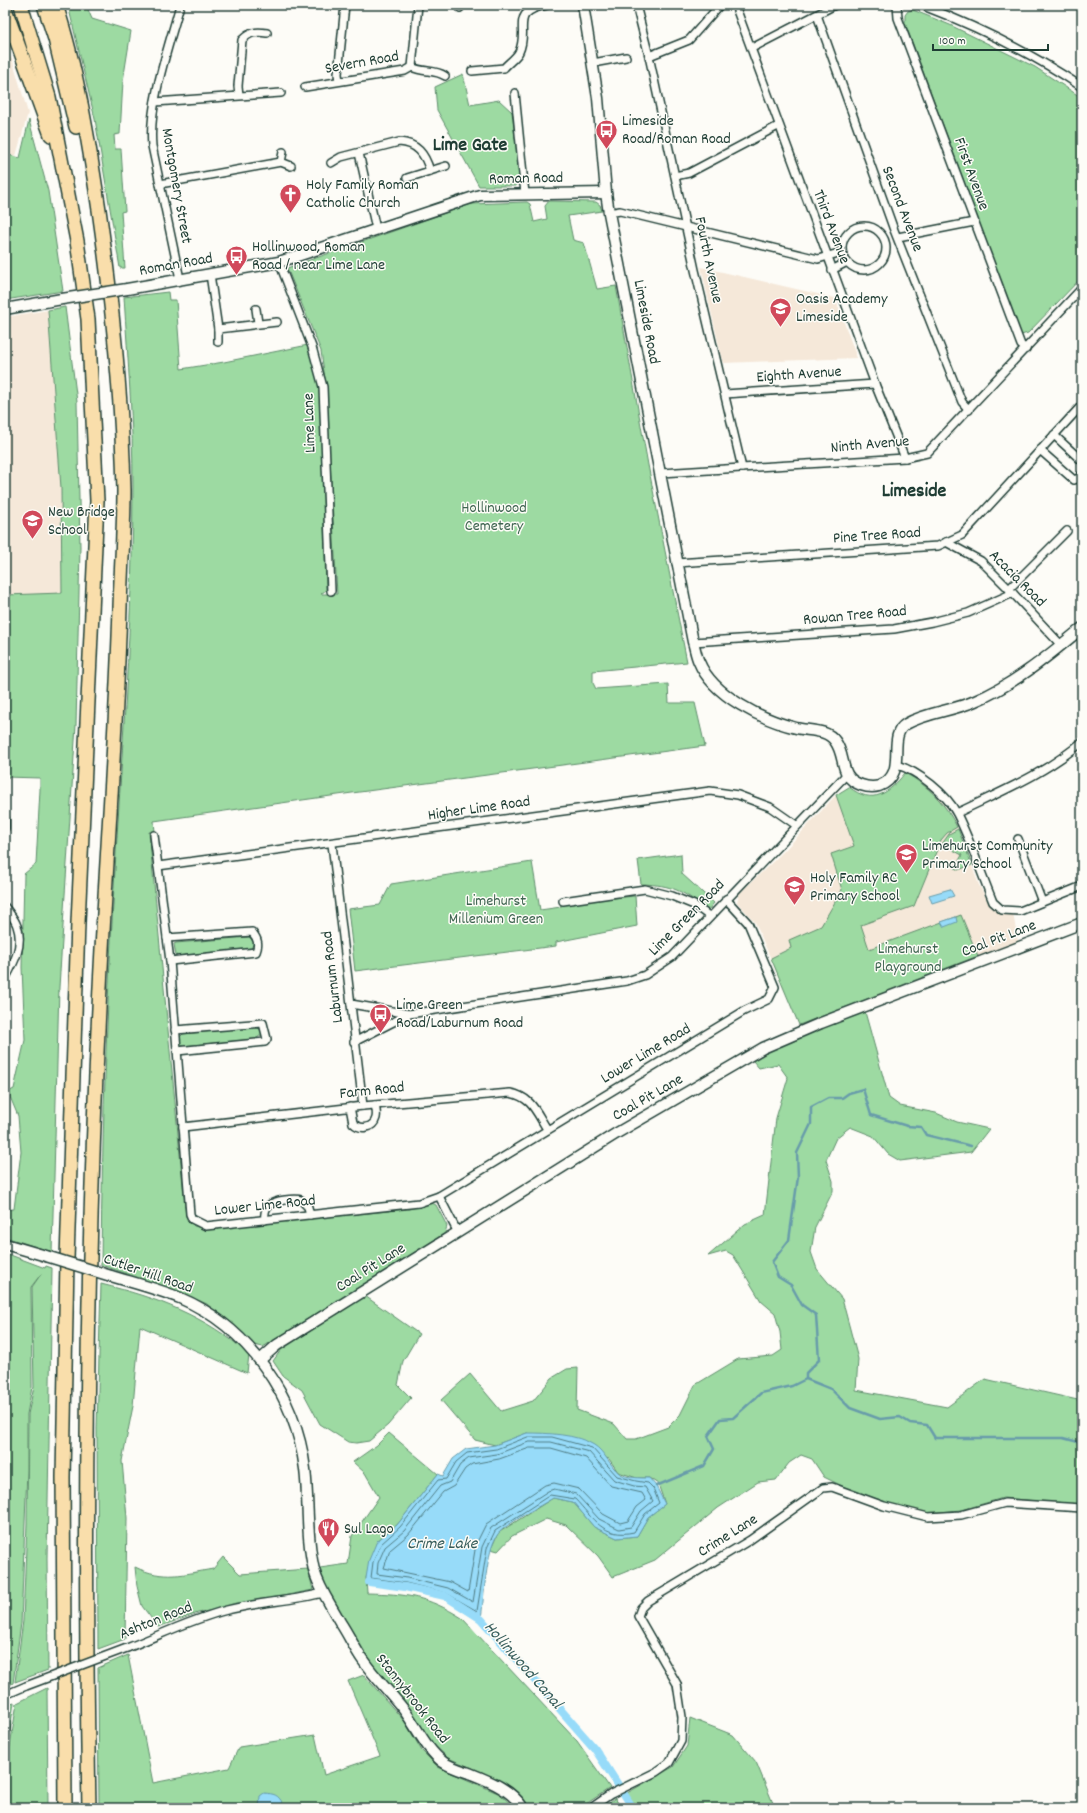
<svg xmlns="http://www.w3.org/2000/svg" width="1087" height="1813" viewBox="0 0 1087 1813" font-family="Dekko,sans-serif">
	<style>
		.built { fill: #f5e8d9 }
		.green { fill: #9ddaa2; stroke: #5e8c6b }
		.water { fill: #97dbf9; stroke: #679caa }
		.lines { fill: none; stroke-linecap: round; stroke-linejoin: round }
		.shore { stroke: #4f7c83; stroke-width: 1 }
		.stream { stroke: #679caa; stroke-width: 2.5 }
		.canal { stroke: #97dbf9; stroke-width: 8 }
		.street-casing { stroke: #1f3d34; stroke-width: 10 }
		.secondary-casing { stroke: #1f3d34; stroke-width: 13 }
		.highway-casing { stroke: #1f3d34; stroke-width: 16 }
		.street { stroke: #fdfcf7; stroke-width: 7 }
		.secondary { stroke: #fdfcf7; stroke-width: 10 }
		.highway { stroke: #f9deab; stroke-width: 13 }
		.street-bridge-casing { stroke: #1f3d34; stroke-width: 10; stroke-linecap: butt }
		.secondary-bridge-casing { stroke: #1f3d34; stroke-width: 13; stroke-linecap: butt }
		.street-bridge { stroke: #fdfcf7; stroke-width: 7 }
		.secondary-bridge { stroke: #fdfcf7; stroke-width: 10 }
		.labels { text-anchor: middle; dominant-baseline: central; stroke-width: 3; stroke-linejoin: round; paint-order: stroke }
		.street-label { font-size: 16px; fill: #1f3d34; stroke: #fdfcf7 }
		.poi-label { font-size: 16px; fill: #1f3d34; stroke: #fdfcf7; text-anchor: start }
		.park-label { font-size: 16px; fill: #3e6450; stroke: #fdfcf7 }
		.water-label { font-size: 17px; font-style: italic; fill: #375d5b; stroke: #fdfcf7 }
		.district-label { font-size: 20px; font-weight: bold; fill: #1f3d34; stroke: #fdfcf7 }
	</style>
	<rect width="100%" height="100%" fill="#fdfcf7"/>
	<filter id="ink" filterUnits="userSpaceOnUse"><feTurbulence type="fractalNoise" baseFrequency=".025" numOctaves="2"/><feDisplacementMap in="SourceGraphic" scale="8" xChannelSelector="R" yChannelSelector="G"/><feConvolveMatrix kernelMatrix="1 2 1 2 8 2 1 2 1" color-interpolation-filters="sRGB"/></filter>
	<g filter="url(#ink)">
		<!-- built -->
		<g class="built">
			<polygon points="5,56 12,58 28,113 16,156 5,153"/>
			<polygon points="701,267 835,298 857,358 723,363"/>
			<polygon points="48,310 61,488 62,593 40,778 5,777 5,317"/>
			<polygon points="905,773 921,782 941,800 950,814 958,829 979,885 991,907 1001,914 1013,913 1018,942 884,991 799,1025 755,922 737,902 739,894 785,850 836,795 849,787 858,795 872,797 882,795 895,786"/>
		</g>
		<!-- green -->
		<g class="green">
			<polygon points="68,5 86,5 92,19 131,31 123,81 120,134 114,135 115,149 121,149 125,211 121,212 125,268 120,268 95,119"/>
			<polygon points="913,10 950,25 1035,67 1082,98 1082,277 1028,333 1021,335 905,23 905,15 908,11"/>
			<polygon points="463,74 470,105 499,100 512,112 520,180 516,186 479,186 437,110 435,87"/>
			<polygon points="29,120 48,191 63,291 5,300 5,154 20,158"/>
			<path d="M527,202L530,204L534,222L547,219L545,206L549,201L596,202L600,205L602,211L568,216L573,240L584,243L597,289L616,286L648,465L687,662L593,671V683L596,689L668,684L669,703H695L705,746L352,793L154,821L155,832H149L186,1217L194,1226L206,1229L409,1209L432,1203L436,1205L447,1226L445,1233L263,1347L254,1345L207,1304L169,1288L101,1265C102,1122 108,980 117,837C124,721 133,604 133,487C133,424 128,360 124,297L168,292L169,300H176L181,369L224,362L308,345L320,383V392L326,590L321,594H337L326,386L321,351L287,268L471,204Z"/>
			<polygon points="65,307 77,402 80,547 76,725 59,987 52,1252 5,1237 5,1210 14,1209 21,1152 18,1116 8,1092 14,1089 25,1040 22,967 24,874 36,864 40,790 40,778 5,777 5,595 62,593 61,488 48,310"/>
			<path d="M905,773C929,786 945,803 957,827L947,833L941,840L914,906L861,925L869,949L961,915L978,956L799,1025L771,958L791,948L789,940L821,926L842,890L831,854L854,846L836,795L849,787C873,806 889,793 905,773Z"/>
			<polygon points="958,829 972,865 958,870 955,868 962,855 942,844 949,834"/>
			<path d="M681,854L682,874L714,903L708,910C682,891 674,885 641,884L638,860Z"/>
			<polygon points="532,862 540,910 561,907 560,903 635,896 637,926 556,942 556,946 355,971 348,909 380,905 391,884"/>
			<polygon points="249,937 254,942 251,949 176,956 174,944 176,943"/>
			<polygon points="865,1012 889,1098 900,1106 936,1113 957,1122 989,1129 971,1152 900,1161 888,1154 873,1136 850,1127 836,1138 826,1160 833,1181 833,1191 815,1227 811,1252 817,1269 842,1299 858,1359 856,1390 947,1407 985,1379 1082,1401 1082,1505 1003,1498 962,1510 929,1513 887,1504 846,1488 824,1477 812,1459 801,1455 789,1463 776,1480 758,1482 718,1508 655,1560 613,1577 598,1556 566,1525 546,1519 512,1536 498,1551 491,1549 498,1533 553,1498 573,1502 594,1527 617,1538 637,1536 648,1517 665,1504 658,1484 649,1478 637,1478 618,1472 609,1459 527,1433 495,1445 475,1440 441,1400 470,1374 501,1411 533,1401 552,1378 567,1369 578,1368 577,1410 614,1424 627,1439 636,1439 668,1427 680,1415 695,1385 738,1359 773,1356 782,1350 780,1332 775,1313 761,1301 733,1255 726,1251 708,1256 745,1224 765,1215 776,1118 788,1078 778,1064 759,1068 753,1061 793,1037"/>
			<polygon points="254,1027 260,1029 262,1034 256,1039 183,1046 180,1045 179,1038 183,1034"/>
			<polygon points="5,1253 45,1268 46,1266 52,1268 47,1558 48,1670 15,1682 23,1621 27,1524 28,1414 34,1387 32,1287 41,1274 31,1287 32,1387 27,1414 27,1470 21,1623 13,1683 5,1687"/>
			<path d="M101,1284C158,1298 205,1316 249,1354L247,1373L140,1326L133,1406L122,1461L127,1518L125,1639L98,1649L97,1428Z"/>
			<polygon points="365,1296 419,1334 403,1361 398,1385 411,1398 388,1425 369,1441 356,1443 348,1442 320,1424 302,1390 283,1376 273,1361 281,1350"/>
			<path d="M389,1433L438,1474L397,1525L377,1541L366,1578L367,1593C407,1594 427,1596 462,1618L577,1741L610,1788L580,1808H530L515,1791L482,1772L448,1758L427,1738L378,1675L326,1592L320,1568L348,1564L352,1536L379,1497L365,1473L353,1462L377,1445Z"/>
			<path d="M223,1557L240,1574L308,1569L313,1590L198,1613L158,1627L142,1606L137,1586L135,1567C164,1581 184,1574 213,1569Z"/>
			<polygon points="128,1655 153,1783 229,1768 239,1747 315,1735 324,1775 380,1756 348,1681 364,1675 405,1722 422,1751 438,1767 500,1794 515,1808 99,1808 98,1668"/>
			<polygon points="47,1688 48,1808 5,1808 6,1770 17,1703"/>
			<polygon points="14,1702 5,1768 5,1705"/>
			<polygon points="690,1718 733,1735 756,1762 775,1808 637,1808 627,1793 673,1767 687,1746"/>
			<polygon points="615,1798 621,1808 603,1808"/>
		</g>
		<!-- water -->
		<g class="water">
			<polygon points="950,889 954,896 932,903 929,895"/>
			<polygon points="956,917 957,922 944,927 941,922"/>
			<path d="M527,1433C547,1433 577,1434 594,1445C604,1451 611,1467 619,1473C626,1478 640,1478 649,1478L656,1486L665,1504L648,1517L637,1536L617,1538L594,1527L573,1502L553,1498C542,1505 504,1525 498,1534C486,1550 484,1598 481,1619L445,1596L405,1587L369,1582L366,1578L369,1560L377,1541L397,1525L438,1474L443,1476L453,1459L466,1449L495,1445Z"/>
			<path d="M264,1793C274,1794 278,1794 283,1804L280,1808H259L260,1796Z"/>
		</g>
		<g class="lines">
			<!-- shore -->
			<g class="shore">
				<path d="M528,1437H552L592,1448L617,1476L636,1481L648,1483L653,1488L659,1503L645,1514L634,1532C603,1539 593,1518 575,1499L550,1495L495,1531L487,1548L477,1611L446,1593L406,1583L371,1578L373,1562L381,1544L400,1527L438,1480L446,1479L456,1462L467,1453L496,1449Z"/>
				<polygon points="529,1442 551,1442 589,1452 614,1480 634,1486 645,1487 653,1501 641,1511 631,1527 619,1529 599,1519 576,1494 554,1489 548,1491 491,1528 482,1547 473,1602 448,1588 407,1578 377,1574 378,1563 385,1547 404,1531 440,1486 450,1482 460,1465 469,1458 497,1454"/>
				<polygon points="530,1448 551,1448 586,1458 611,1486 642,1493 646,1500 637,1507 628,1521 620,1523 603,1514 579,1489 554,1483 545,1485 486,1524 476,1544 468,1592 450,1582 384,1568 390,1550 408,1535 443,1492 454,1486 465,1469 472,1464 499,1459"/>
			</g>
			<!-- stream -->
			<g class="stream">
				<polyline points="806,1379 806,1373 819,1360 816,1315 802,1305 791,1285 778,1277 772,1262 789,1240 798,1177 797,1153 811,1124 811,1107 828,1098 842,1098 849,1093 863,1089 871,1115 907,1126 921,1127 926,1135 971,1146"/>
				<polyline points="656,1486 704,1466 714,1449 708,1436 720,1419 733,1418 761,1393 792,1386 806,1379 831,1389 850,1408 880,1419 900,1417 910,1423 927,1425 935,1438 1063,1438 1082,1443"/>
			</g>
			<!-- canal -->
			<polyline class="canal" points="369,1582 405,1587 445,1596 481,1619 595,1749 633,1808"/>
			<defs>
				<g id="street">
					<polyline points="636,5 649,56 695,270 742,468"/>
					<polyline points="735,5 875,384 905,458"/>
					<polyline points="897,5 898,18 1021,345 1026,349"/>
					<path d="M921,5C976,26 1033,54 1082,87"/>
					<polyline points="460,8 461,5"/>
					<polyline points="817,15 894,230 962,402 969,410"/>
					<polyline points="752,48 835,5"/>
					<polyline points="649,56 689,40 720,5"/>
					<polyline points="593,63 626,57"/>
					<polyline points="412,67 418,5"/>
					<path d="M412,67C423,73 435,69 445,76"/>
					<path d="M472,71L504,68C508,63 516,58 519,52C530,29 508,12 547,5"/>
					<polyline points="339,81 338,74 345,5"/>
					<polyline points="305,87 405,71 412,67"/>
					<polyline points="515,93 525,194"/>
					<path d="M239,95L238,86L242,40C250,32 256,31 267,33"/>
					<polyline points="155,102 281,93"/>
					<polyline points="283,152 281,162 291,166"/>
					<polyline points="359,153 376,229"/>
					<path d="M331,163L341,157L399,142C417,143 425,154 430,171"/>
					<polyline points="675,176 689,173 778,126"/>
					<polyline points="407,178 446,166"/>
					<polyline points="160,184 281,162"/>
					<polyline points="609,213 620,211 818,259 842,252"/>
					<circle cx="864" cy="248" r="22"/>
					<polyline points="898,237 974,222"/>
					<polyline points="279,262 312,347 323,387 331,591"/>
					<polyline points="832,270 847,262"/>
					<polyline points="210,274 218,329 218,342"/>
					<path d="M180,279L152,146C148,104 169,46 180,5"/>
					<polyline points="256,309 258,323"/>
					<polyline points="218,329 277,322"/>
					<polyline points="725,394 875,384"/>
					<polyline points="1054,435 1082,461"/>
					<polyline points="1040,450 1074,480 1079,478 1082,474"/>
					<polyline points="661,473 905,458 927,453 1082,288"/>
					<polyline points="946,542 981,561 1009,589 1061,645"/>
					<polyline points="676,563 938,546 962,535 1082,405"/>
					<polyline points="1009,589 1067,531"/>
					<polyline points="693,642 894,629 932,622 968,613 1013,593"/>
					<path d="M897,765C918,771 947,794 957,814C971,842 981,873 993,902L1002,910L1020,911L1082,886"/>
					<path d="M957,813C1000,792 1045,774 1082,742"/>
					<polyline points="5,819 5,828"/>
					<polyline points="154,835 170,961 190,1214 192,1219 206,1226 419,1203 439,1196 744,1011 769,999 775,987 748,923 726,899"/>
					<polyline points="1018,839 1042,902"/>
					<polyline points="332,844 363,1106"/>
					<polyline points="158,866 710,791 738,795 770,807 796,825"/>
					<polyline points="563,901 645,889 672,896 694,905 709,916"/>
					<path d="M5,907C9,913 15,919 17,926C24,945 14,963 5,979"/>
					<path d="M167,938L252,932C258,939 259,944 256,952L170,961"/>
					<polyline points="351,1004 409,1014 627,981 645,975 672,957 846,775"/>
					<polyline points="175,1030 263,1023 267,1039 265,1042 177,1051"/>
					<polyline points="354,1042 409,1014"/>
					<path d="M350,1107L353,1123C360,1130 373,1129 376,1118C377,1114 376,1109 375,1105"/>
					<path d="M183,1127L363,1106L510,1093C532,1097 536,1112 547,1129"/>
					<polyline points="439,1196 457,1231"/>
					<path d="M265,1220C263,1205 271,1202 285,1200C290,1200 296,1198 301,1200L308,1207L310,1215"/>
					<path d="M127,1648C160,1635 192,1619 227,1610C259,1602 292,1601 323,1593"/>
					<polyline points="5,1695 26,1686"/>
					<polyline points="591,1808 611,1794 656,1772 669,1763 681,1741 682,1717 677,1684 638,1616 641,1608 648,1601 750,1540 823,1488 832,1487 884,1506 928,1517 961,1515 1005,1503 1082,1508"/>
				</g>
				<g id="secondary">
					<path d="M583,5L598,98L606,193L609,213L693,642C695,648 696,656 699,662C713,696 763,720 796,728C809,731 827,729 835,741C847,757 838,777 861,785C867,787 872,788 879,786C910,774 885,737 906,724C927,712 953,711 975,701C1015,684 1048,656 1082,628"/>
					<polyline points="127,289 279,262 480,195 606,193"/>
					<polyline points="5,309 62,299"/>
					<polyline points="5,1244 46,1256"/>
					<path d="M111,1276C134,1283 158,1289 180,1298C248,1327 296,1396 305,1469C309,1502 306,1538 314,1570C319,1589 331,1605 340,1622C348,1634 354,1647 362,1659C375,1678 390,1692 404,1710C416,1726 426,1749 443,1762C450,1767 460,1770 469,1773C489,1781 511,1789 523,1808"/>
					<polyline points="260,1360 277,1345 617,1133 763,1048 821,1023 1082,923"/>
				</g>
				<g id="highway">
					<polyline points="21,5 49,97 77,241 88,319 97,501 78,923 67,1259 63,1477 65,1808"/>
					<polyline points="44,5 55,39 76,127"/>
					<path d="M56,5C77,69 89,143 99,210C112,302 122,397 124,490C124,530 121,569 120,608C116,742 105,875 99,1008C86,1274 84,1541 89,1808"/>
					<polyline points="5,9 51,135"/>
				</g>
			</defs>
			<!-- street casing -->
			<use href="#street" class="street-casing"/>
			<!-- secondary casing -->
			<use href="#secondary" class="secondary-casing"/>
			<!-- highway casing -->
			<use href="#highway" class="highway-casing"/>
			<!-- street -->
			<use href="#street" class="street"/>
			<!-- secondary -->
			<use href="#secondary" class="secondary"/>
			<!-- highway -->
			<use href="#highway" class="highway"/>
			<defs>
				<polyline id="street-bridge" points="26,1686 127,1648"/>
				<g id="secondary-bridge">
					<polyline points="62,299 127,289"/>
					<polyline points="46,1256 111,1276"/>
				</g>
			</defs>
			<!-- street-bridge casing -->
			<use href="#street-bridge" class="street-bridge-casing"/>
			<!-- secondary-bridge casing -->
			<use href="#secondary-bridge" class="secondary-bridge-casing"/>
			<!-- street-bridge -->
			<use href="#street-bridge" class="street-bridge"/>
			<!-- secondary-bridge -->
			<use href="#secondary-bridge" class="secondary-bridge"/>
		</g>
	</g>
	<!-- icons -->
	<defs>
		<symbol id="bus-pin" viewBox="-11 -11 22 30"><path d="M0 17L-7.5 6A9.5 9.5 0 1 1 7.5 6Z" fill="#d1495b" stroke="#fdfcf7"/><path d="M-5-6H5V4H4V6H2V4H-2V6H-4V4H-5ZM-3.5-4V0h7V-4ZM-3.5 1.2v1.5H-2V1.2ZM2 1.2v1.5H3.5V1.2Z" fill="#fff"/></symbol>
		<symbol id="church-pin" viewBox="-11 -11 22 30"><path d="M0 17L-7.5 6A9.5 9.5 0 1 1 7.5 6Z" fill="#d1495b" stroke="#fdfcf7"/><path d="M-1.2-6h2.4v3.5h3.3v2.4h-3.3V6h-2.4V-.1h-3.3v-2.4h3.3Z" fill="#fff"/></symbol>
		<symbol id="school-pin" viewBox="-11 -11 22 30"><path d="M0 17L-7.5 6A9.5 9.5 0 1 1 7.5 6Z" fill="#d1495b" stroke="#fdfcf7"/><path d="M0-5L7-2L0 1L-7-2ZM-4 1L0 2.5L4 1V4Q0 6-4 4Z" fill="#fff"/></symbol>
		<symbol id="restaurant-pin" viewBox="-11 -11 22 30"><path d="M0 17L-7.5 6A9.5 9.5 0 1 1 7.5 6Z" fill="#d1495b" stroke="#fdfcf7"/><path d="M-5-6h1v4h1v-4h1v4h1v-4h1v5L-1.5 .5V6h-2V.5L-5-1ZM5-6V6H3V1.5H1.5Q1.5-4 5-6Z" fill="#fff"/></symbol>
	</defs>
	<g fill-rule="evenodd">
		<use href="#bus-pin" x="594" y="118" width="25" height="34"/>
		<use href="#church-pin" x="278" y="182" width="25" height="34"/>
		<use href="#bus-pin" x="224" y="244" width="25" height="34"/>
		<use href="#school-pin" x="768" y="296" width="25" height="34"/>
		<use href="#school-pin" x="20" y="508" width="25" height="34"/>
		<use href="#school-pin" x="894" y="842" width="25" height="34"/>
		<use href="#school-pin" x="782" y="874" width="25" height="34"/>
		<use href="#bus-pin" x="368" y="1002" width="25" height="34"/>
		<use href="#restaurant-pin" x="316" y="1516" width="25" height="34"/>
	</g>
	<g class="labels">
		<!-- street labels -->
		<g class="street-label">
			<text transform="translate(362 63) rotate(-10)">Severn Road</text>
			<text transform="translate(971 174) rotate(70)">First Avenue</text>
			<text transform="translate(526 179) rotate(-1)">Roman Road</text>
			<text transform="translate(176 186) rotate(80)">Montgomery Street</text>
			<text transform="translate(902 209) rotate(69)">Second Avenue</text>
			<text transform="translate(831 227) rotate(69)">Third Avenue</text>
			<text transform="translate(708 260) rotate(78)">Fourth Avenue</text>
			<text transform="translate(176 265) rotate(-10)">Roman Road</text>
			<text transform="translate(646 322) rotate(79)">Limeside Road</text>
			<text transform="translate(799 375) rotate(-4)">Eighth Avenue</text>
			<text transform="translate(310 423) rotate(-92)">Lime Lane</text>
			<text transform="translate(870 445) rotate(-5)">Ninth Avenue</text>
			<text transform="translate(877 536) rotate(-4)">Pine Tree Road</text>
			<text transform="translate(1017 579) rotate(45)">Acacia Road</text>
			<text transform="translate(855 616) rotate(-5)">Rowan Tree Road</text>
			<text transform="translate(479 809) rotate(-8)">Higher Lime Road</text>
			<text transform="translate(687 918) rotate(-45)">Lime Green Road</text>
			<text transform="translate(999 939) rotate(-21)">Coal Pit Lane</text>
			<text transform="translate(333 977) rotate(-97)">Laburnum Road</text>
			<text transform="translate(646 1054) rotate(-31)">Lower Lime Road</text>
			<text transform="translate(372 1091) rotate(-6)">Farm Road</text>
			<text transform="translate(648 1098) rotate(-30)">Coal Pit Lane</text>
			<text transform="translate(265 1206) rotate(-6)">Lower Lime Road</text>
			<text transform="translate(371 1268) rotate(-32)">Coal Pit Lane</text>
			<text transform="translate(148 1274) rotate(19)">Cutler Hill Road</text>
			<text transform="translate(728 1536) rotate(-32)">Crime Lane</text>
			<text transform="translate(156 1621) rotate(-22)">Ashton Road</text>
			<text transform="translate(412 1699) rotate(52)">Stannybrook Road</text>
		</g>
		<!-- poi labels -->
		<g class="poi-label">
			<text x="622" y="121">Limeside<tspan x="622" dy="18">Road/Roman Road</tspan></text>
			<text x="306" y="185">Holy Family Roman<tspan x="306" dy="18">Catholic Church</tspan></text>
			<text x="252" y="247">Hollinwood, Roman<tspan x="252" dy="18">Road / near Lime Lane</tspan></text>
			<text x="796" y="299">Oasis Academy<tspan x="796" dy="18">Limeside</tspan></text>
			<text x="48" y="512">New Bridge<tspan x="48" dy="18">School</tspan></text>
			<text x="922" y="846">Limehurst Community<tspan x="922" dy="18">Primary School</tspan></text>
			<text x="810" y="878">Holy Family RC<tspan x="810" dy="18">Primary School</tspan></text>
			<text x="396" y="1005">Lime Green<tspan x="396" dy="18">Road/Laburnum Road</tspan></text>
			<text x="344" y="1529">Sul Lago</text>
		</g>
		<!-- park labels -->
		<g class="park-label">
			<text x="494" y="508">Hollinwood<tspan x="494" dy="18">Cemetery</tspan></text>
			<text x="496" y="901">Limehurst<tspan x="496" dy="18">Millenium Green</tspan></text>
			<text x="908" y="949">Limehurst<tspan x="908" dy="18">Playground</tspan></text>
		</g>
		<!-- water labels -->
		<g class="water-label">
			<text x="442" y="1545">Crime Lake</text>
			<text transform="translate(522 1666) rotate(49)">Hollinwood Canal</text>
		</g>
		<!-- district labels -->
		<g class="district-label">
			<text x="470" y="146">Lime Gate</text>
			<text x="914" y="492">Limeside</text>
		</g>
	</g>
	<!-- margin -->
	<rect width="1087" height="1813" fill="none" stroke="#fdfcf7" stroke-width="20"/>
	<rect x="10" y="10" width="1067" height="1793" fill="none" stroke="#1f3d34" stroke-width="1.5" filter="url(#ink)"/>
	<!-- scale -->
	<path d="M933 44v6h115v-6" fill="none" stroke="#1f3d34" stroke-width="2"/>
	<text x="939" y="44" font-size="12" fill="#1f3d34" stroke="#fdfcf7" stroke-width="3" paint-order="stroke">100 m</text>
</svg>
